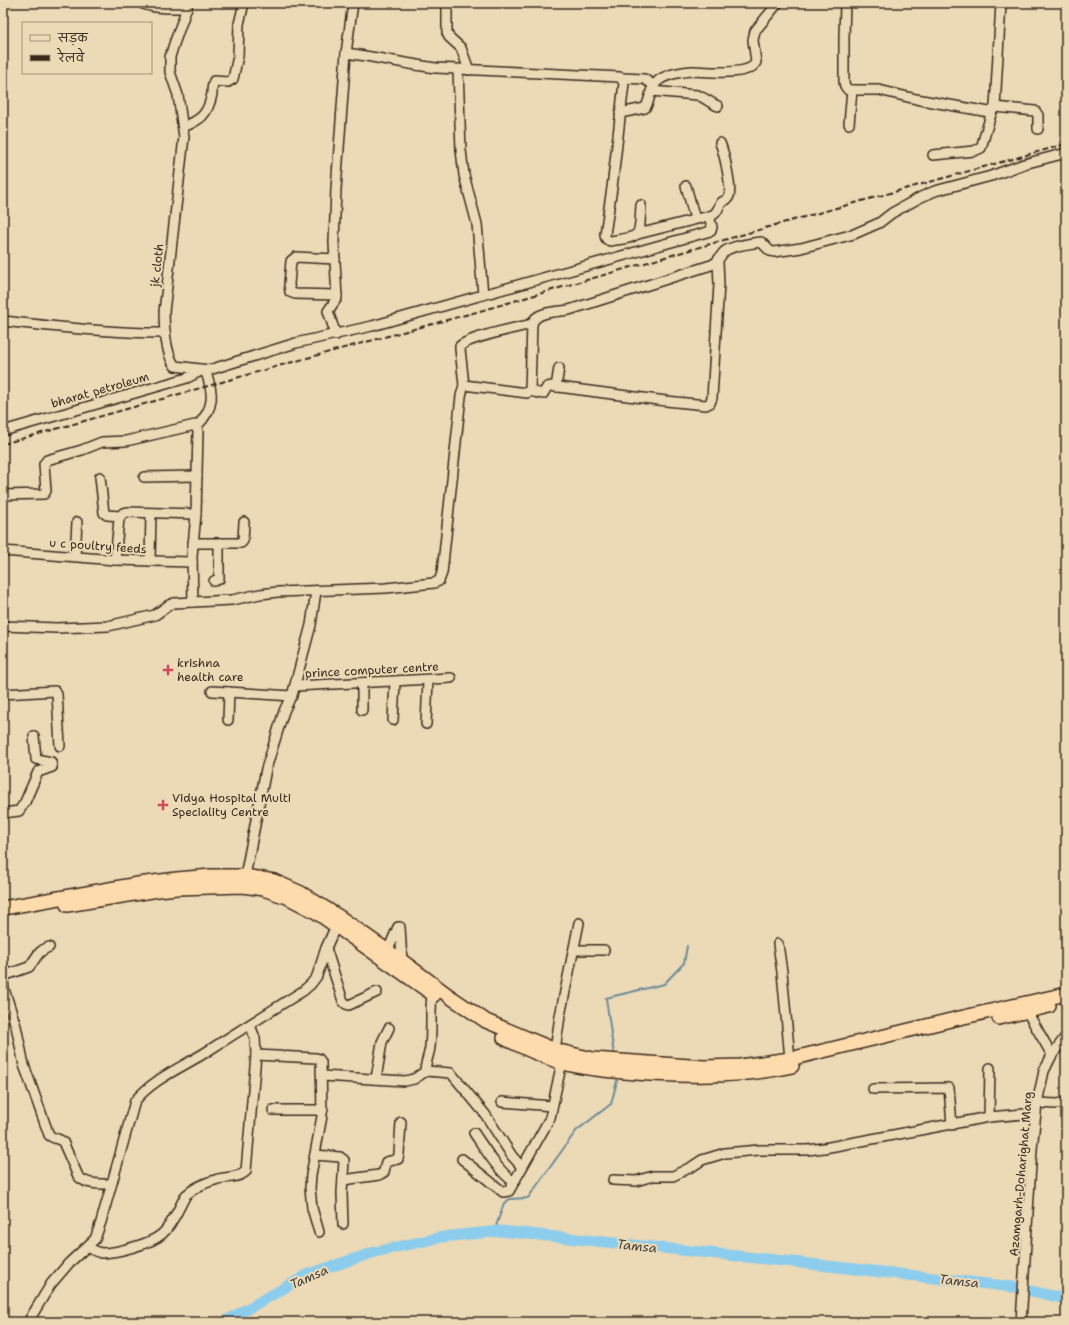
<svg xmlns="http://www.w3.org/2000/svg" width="1069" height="1325" viewBox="0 0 1069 1325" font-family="'Shantell Sans','Playpen Sans Deva',sans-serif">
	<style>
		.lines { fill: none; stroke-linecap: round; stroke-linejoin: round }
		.stream { stroke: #6c8c9a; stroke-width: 2 }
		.river { stroke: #8ccded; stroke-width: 11 }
		.minor-casing { stroke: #3b2a1e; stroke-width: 12 }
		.highway-casing { stroke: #3b2a1e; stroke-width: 16 }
		.minor { stroke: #ecd9b6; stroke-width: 9 }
		.highway { stroke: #fedbac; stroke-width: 13 }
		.rail { stroke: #3b2a1e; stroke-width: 2; stroke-dasharray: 6 3; stroke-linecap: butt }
		.poi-dot { fill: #d1495b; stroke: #ecd9b6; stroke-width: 1.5 }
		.labels { text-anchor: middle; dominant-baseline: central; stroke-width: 4; stroke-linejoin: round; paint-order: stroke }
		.street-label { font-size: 12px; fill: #3b2a1e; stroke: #ecd9b6 }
		.poi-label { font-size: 12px; fill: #3b2a1e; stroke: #ecd9b6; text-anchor: start }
		.water-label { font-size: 13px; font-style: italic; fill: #47423d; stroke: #ecd9b6 }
	</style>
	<rect width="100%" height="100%" fill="#ecd9b6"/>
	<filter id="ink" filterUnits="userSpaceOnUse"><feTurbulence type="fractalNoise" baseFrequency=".025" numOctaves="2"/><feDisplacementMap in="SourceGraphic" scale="8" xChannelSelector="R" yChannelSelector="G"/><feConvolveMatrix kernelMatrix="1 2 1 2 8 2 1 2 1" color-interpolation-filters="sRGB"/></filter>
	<g filter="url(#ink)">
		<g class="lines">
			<!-- stream -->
			<g class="stream">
				<polyline points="614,1055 606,998 664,984 684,963 687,946"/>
				<polyline points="494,1232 504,1203 510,1199 528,1198 576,1131 611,1104 617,1081"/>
			</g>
			<!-- river -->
			<polyline class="river" points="224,1322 309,1274 375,1252 442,1237 500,1231 766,1259 1014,1287 1066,1299"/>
			<defs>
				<g id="minor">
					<path d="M141,3C152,9 174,8 187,8"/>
					<path d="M188,3L184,16L174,44L170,57V72L178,95L184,137L164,312C164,327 166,355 175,366L209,370L296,343L372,326L707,232L711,231L712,227L709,216"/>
					<polyline points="447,3 447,33 449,37 461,48 469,70"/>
					<polyline points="845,3 844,38 844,82 845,86 848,90 879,90 916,99 989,112 992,111 995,107 1001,3"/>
					<path d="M346,53C376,57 406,64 436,68L620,77L624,83L612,188L605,234C605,238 606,240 610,241C643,236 639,238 641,205"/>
					<polyline points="458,70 461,150 464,175 477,224 483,295"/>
					<polyline points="622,78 644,79 654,85"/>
					<path d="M651,91L697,95C704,97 710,103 718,106"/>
					<polyline points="995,107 1035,111 1038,115 1038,129"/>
					<path d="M620,113L645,108C651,100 649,88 658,81C666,74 681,72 691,71C705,71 750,77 756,62L753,40L755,31L778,3"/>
					<polyline points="849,124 852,90"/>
					<path d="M183,127C201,120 208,114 212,94C212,89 212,85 214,81L228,82L233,79L238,56L239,24L244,3"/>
					<polyline points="933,155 974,151 981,148 992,111"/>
					<polyline points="686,186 695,219"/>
					<path d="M638,234L713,215C719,211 718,206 722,202C725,200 728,200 729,196C732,188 724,152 720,143"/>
					<polyline points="335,259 296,257 291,261 289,284 290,292 295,294 337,295"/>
					<path d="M3,321C57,327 110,333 165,333"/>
					<polyline points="336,335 328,311 337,298 334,243 336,189 346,53 353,3"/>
					<path d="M464,385L527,393L530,391L532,324C536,311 557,312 569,310L711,265C718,263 719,257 724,252C730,246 753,243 761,242L770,251L774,252L801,248L854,234L879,223L892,213L921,197L935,191L991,176L1024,164L1066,153"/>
					<polyline points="556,387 559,368"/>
					<polyline points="530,391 543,394 547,387 551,386 666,401 706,405 710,403 712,398 719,284 718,262"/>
					<path d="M197,426C215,408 214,393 205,370"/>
					<polyline points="3,431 187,378 203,370"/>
					<polyline points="100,477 104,513 107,515 120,516"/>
					<polyline points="144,477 197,476"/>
					<polyline points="3,495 44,494 46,491 44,464 47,460 82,450 102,442 126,441 195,425 198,431 196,514 192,556 193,602"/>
					<polyline points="193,543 241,543 243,541 244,522"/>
					<polyline points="3,551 115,560 192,562"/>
					<polyline points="75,556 77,522"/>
					<polyline points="115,560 119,519 123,513 128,512 196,514"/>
					<polyline points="150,561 151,513"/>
					<polyline points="214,581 219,579 219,543"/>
					<path d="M3,626L57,628L108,626L155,615L169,605L174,603L232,600L260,594L278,592L386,588L434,583L439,581L442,573L461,396L464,385L460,349V346C470,337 516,328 532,324"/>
					<polyline points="295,686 451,678"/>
					<polyline points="212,691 292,696"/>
					<polyline points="3,694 55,691 57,694 60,746"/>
					<polyline points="362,710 362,683"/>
					<polyline points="228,720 229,692"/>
					<polyline points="393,720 395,682"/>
					<polyline points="426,724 428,680"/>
					<polyline points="3,813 19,811 25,802 38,772 52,767 51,762 36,759 34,736"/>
					<polyline points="245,876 266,769 284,711 293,692 311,625 316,591"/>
					<polyline points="778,944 782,972 790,1059"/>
					<path d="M49,947C36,952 37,958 29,967L6,975L3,980L4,989L16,1026L24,1065L49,1135C53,1139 59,1138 63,1142L78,1176C86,1185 99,1184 111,1184"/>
					<polyline points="326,948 343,1001 346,1004 349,1005 377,992"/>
					<polyline points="388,950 398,927 400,927 402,961"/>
					<polyline points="575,950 604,950"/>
					<polyline points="1025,1008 1052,1055"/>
					<polyline points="555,1050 560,1016 579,923"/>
					<polyline points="256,1055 316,1058 319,1059 321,1062 322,1116 311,1175 310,1188 312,1208 319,1232"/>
					<path d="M425,1072C425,1063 429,1056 430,1047C432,1029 430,1012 432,994"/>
					<polyline points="322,1076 405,1081 414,1079 426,1071 451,1073 485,1114 512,1156 522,1167"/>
					<polyline points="376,1079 382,1042 389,1028"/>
					<polyline points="873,1089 949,1088 952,1125"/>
					<polyline points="502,1102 552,1106"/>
					<polyline points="1037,1103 1057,1104 1066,1102"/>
					<polyline points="273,1110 323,1110"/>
					<polyline points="989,1117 990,1068"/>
					<path d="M474,1133C485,1149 498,1171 514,1182L550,1118L562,1062"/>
					<polyline points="315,1155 340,1157 344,1160 342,1193 343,1224"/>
					<polyline points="462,1159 503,1192 509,1191 514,1182"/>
					<polyline points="343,1180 379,1175 384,1172 386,1162 398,1159 399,1154 401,1122"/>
					<polyline points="613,1180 636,1181 653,1176 673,1176 693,1166 702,1160 725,1153 759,1150 807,1150 824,1148 989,1117 1036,1113"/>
					<path d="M87,1247C92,1249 96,1252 101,1253C116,1253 151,1244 162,1234C173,1224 179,1207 186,1195C195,1187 207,1182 218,1179C227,1177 240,1178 246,1171L256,1055L255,1038L250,1025"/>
					<path d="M28,1322L51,1284L69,1263L95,1239L101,1222L135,1101C152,1080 180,1068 203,1054C236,1033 269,1012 303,991L311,984L317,976L326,948L338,921"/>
					<polyline points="1021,1322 1032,1149 1037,1103 1044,1071 1052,1055 1066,1036"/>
				</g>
				<g id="highway">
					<polyline points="67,905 158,890 177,888 243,886 263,889 287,897 316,912 434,995"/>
					<polyline points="3,908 138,884 177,879 211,876 245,876 274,881 301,893 341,918 402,961 449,996 486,1021 555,1050 593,1059 704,1067 740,1066 790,1059 955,1019 1066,994"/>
					<polyline points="999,1018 1049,1006"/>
					<path d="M504,1038C523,1047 542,1057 563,1063C591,1070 620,1072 650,1074C698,1076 744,1077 792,1066"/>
				</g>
			</defs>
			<!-- minor casing -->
			<use href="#minor" class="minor-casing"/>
			<!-- highway casing -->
			<use href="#highway" class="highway-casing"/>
			<!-- minor -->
			<use href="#minor" class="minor"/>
			<!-- highway -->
			<use href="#highway" class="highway"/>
			<!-- rail -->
			<polyline class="rail" points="3,444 289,363 480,311 779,224 1066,144"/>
		</g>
	</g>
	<!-- markers -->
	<g class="poi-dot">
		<path d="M166 664h4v4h4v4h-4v4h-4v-4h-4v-4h4z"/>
		<path d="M161 799h4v4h4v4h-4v4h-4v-4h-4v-4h4z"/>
	</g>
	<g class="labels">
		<!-- street labels -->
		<g class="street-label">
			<text transform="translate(157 265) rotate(-84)">jk cloth</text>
			<text transform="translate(100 390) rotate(-16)">bharat petroleum</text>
			<text transform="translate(98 546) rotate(4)">u c poultry feeds</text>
			<text transform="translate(372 670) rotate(-3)">prince computer centre</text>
			<text transform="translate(1021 1174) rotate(-85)">Azamgarh-Doharighat Marg</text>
		</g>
		<!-- poi labels -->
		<g class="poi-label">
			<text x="177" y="663">krishna<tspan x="177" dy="14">health care</tspan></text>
			<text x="172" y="798">Vidya Hospital Multi<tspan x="172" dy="14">Speciality Centre</tspan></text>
		</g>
		<!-- water labels -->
		<g class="water-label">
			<text transform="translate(637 1246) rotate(6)">Tamsa</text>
			<text transform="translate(309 1277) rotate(-24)">Tamsa</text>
			<text transform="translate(959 1281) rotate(6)">Tamsa</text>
		</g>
	</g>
	<!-- margin -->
	<rect width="1069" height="1325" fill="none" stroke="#ecd9b6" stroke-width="16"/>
	<rect x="8" y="8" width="1053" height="1309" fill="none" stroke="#3b2a1e" stroke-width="1.5" filter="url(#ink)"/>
	<!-- legend -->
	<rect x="22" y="22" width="130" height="52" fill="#ecd9b6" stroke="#a59379"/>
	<rect x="30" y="35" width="20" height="6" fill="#ecd9b6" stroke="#a59379"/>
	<text x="58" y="42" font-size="12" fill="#3b2a1e">सड़क</text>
	<rect x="30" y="55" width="20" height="6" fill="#3b2a1e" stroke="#a59379"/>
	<text x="58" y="62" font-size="12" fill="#3b2a1e">रेलवे</text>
</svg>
